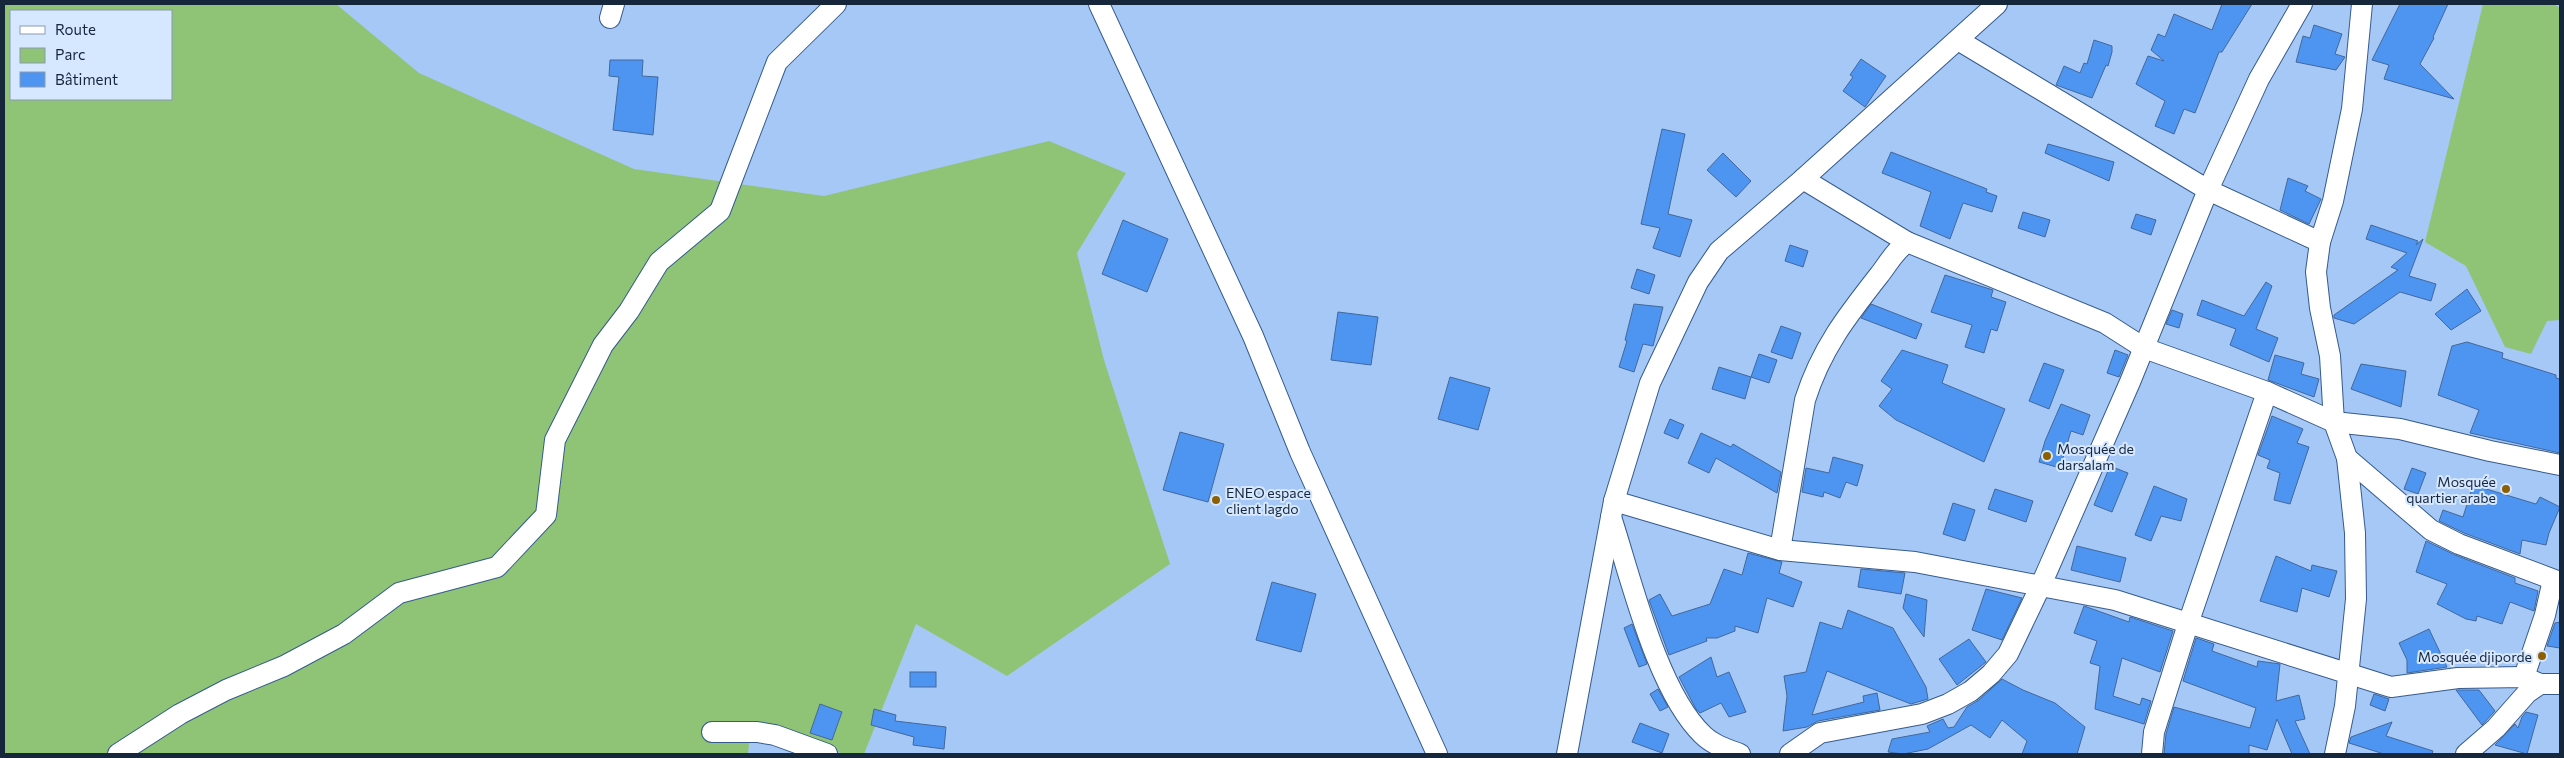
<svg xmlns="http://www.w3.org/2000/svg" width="2564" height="758" viewBox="0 0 2564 758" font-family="Commissioner,sans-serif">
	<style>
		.green { fill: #8fc476; fill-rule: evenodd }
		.building { fill: #4e95f2; stroke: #42689b }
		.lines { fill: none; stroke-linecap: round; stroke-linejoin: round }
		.minor-casing { stroke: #355b8d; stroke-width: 22 }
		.minor { stroke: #fff; stroke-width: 20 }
		.poi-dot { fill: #8c5f03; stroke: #d6e8ff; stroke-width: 2 }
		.labels { text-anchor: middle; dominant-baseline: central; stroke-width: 4; stroke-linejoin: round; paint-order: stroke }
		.poi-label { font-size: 14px; fill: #16263b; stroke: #d6e8ff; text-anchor: start }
	</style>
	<rect width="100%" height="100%" fill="#a6c8f6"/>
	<!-- green -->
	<g class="green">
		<path d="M4,4H336L419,73L634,169L824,196L1049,141L1126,173L1077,253L1104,360L1170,564L1007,676L916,624L864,754H844L751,724L748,754H4ZM11,11H171V99H11Z"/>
		<polygon points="2483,4 2554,4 2560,8 2560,320 2547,321 2531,354 2505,347 2466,266 2425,242"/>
	</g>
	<!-- building -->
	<g class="building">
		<polygon points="2222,4 2252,4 2222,52 2219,52 2195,113 2184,109 2174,134 2155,126 2165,101 2136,84 2148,56 2164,61 2151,50 2158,34 2165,37 2174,14 2212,30"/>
		<polygon points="2400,4 2448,4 2433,37 2434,38 2420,64 2454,99 2384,79 2389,65 2372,60"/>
		<polygon points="2314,25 2342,34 2335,54 2345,57 2336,70 2296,62 2303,36 2310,38"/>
		<polygon points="2094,40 2112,46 2112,52 2108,66 2106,65 2092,98 2056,85 2064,66 2080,73 2084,63 2087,64"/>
		<polygon points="1861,59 1886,76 1865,107 1843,91 1853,77 1850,75"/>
		<polygon points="610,60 643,60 642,76 658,77 653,135 613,130 619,77 609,76"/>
		<polygon points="1662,129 1685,134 1668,214 1692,220 1680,257 1653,248 1660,228 1641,224"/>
		<polygon points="2048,144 2114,162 2109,181 2045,153"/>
		<polygon points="1891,152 1987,189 1986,192 1997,196 1992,212 1963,203 1950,239 1920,226 1931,192 1882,173"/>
		<polygon points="1723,153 1751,181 1736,197 1707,170"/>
		<polygon points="2288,178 2308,186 2305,191 2321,199 2309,224 2280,210"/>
		<polygon points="2023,212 2050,220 2045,237 2018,228"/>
		<polygon points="2136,214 2156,220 2151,235 2131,228"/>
		<polygon points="1123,220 1168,239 1147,292 1102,274"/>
		<polygon points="2371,225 2418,241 2416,245 2423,239 2409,276 2436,284 2431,301 2400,292 2354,324 2334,318 2334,315 2398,270 2391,267 2407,253 2366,239"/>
		<polygon points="1790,245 1808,251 1803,267 1785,261"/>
		<polygon points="1637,269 1655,275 1649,294 1631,288"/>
		<polygon points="1945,275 1993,290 1991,297 2006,302 1997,331 1991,329 1984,353 1965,347 1972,325 1931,312"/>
		<polygon points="2266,282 2272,286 2256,329 2278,338 2269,362 2230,345 2236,329 2197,315 2202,300 2244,316"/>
		<polygon points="2467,289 2481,311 2451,330 2435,314"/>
		<polygon points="1634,304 1663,307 1653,346 1643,344 1634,372 1619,367 1627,341 1625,340"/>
		<polygon points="1871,304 1922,324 1916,339 1861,318"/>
		<polygon points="2172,310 2183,314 2179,328 2166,324"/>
		<polygon points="1338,312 1378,317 1371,365 1331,360"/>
		<polygon points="1781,326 1801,333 1792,359 1771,352"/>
		<polygon points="2467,342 2503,353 2502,358 2556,375 2556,378 2560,379 2560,453 2470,433 2479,410 2438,395 2452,346"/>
		<polygon points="1902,350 1948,365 1942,383 2005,409 1984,462 1896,420 1879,406 1892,389 1881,381"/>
		<polygon points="2115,350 2128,355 2119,377 2107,373"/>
		<polygon points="1759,354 1777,360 1769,383 1751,377"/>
		<polygon points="2275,355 2304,363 2301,374 2319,379 2314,397 2268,380"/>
		<polygon points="2044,363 2064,370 2049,409 2029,401"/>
		<polygon points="2361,364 2406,371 2401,407 2351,389"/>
		<polygon points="1719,367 1751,377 1745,399 1712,389"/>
		<polygon points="1450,377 1490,388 1478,430 1438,419"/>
		<polygon points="2061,404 2090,415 2083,435 2071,431 2060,468 2039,462 2045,441"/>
		<polygon points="2272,416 2303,429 2297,443 2309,447 2290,504 2274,500 2280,473 2267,468 2270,460 2258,455"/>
		<polygon points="1670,419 1684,425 1678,439 1664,433"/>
		<polygon points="1180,432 1224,444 1208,502 1163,490"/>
		<polygon points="1701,433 1731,447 1733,444 1781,472 1777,493 1716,458 1709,473 1688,463"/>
		<polygon points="1833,457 1863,465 1857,486 1846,482 1840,498 1824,492 1823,497 1802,492 1806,468 1829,473"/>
		<polygon points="2110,466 2128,473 2112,512 2094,505"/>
		<polygon points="2412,468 2426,473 2418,494 2404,489"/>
		<polygon points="2473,485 2536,504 2540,497 2560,507 2549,533 2546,545 2522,540 2520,554 2464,533 2439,521 2443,510 2463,517"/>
		<polygon points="2154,486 2187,499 2181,521 2161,516 2151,541 2135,535"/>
		<polygon points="1995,489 2033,501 2026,522 1988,509"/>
		<polygon points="1953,503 1975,510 1965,541 1943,534"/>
		<polygon points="2426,541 2455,555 2515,578 2515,583 2538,591 2534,611 2510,602 2502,624 2477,616 2476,621 2466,619 2437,604 2447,584 2416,572"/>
		<polygon points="2077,546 2126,558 2120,582 2071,570"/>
		<polygon points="1748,553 1782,562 1779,573 1802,582 1793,607 1767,598 1758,633 1735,626 1735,631 1717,638 1706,638 1707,641 1669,655 1649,600 1660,594 1672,616 1710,604 1724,569 1742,575"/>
		<polygon points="2276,556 2311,571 2312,565 2337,571 2329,597 2302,588 2297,612 2260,601"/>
		<polygon points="1861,569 1905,573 1901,594 1858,587"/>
		<polygon points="1272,582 1316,594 1301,652 1256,640"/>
		<polygon points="1986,589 2022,598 2002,640 1972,630"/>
		<polygon points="1906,594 1927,600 1924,637 1903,608"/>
		<polygon points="2084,606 2129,622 2130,617 2173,631 2160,672 2122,658 2113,696 2140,705 2142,698 2151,701 2144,724 2095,709 2100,666 2090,663 2097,641 2074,633"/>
		<polygon points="1848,610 1893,628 1926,687 1928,699 1911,704 1827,671 1812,715 1864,702 1863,696 1877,693 1880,710 1818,721 1807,727 1783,731 1787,696 1784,676 1806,672 1820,622 1842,629"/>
		<polygon points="2560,622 2560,648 2547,646 2555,623"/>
		<polygon points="1632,624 1647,664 1639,667 1624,628"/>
		<polygon points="2429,629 2447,667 2407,673 2407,660 2399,643"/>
		<polygon points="2196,638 2214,644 2212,651 2257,667 2258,661 2280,664 2276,701 2299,695 2305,719 2295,721 2310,754 2292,754 2277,719 2267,750 2249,745 2249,754 2164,754 2166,734 2174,707 2250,728 2256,708 2183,681"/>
		<polygon points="1969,639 1986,662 1957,685 1939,659"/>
		<polygon points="1711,657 1717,677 1729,672 1746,712 1729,717 1721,703 1700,713 1696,709 1679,677"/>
		<rect x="910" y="672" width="26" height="15"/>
		<polygon points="2002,679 2023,690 2055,703 2085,727 2077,754 2022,754 2027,741 2002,720 1990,738 1971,725 1928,749 1903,754 1888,752 1892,739 1930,732 1927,726 1943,719 1948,728 1954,727 1967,707 1979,700"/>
		<polygon points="1658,689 1668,707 1660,711 1650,694"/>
		<polygon points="2456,690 2479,690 2495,711 2482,725"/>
		<polygon points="2374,694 2389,699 2385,711 2370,705"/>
		<polygon points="820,704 842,712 832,740 810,733"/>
		<polygon points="874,709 896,715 895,721 946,727 944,749 913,745 914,737 871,725"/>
		<polygon points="2526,712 2538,715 2527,754 2495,745 2515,724 2518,728 2522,717"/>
		<polygon points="2392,722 2386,736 2433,751 2432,754 2384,754 2349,743 2351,737"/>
		<polygon points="1640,723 1669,734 1662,753 1632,742"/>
	</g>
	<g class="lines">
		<defs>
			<g id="minor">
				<polyline points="1099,4 1253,336 1300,452 1437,754"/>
				<polyline points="610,18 614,4"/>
				<polyline points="1958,40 2208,190 2320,242"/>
				<polyline points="1803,179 1907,242 2105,323 2144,348 2267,392 2334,422 2400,429 2490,451 2560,465"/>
				<polyline points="2347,458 2431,530 2459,544 2560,582"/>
				<polyline points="1614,501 1780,550 1915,562 2115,600 2391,687 2458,678 2524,677 2540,684 2560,684"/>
				<path d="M1611,517C1631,578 1657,691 1703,735C1713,745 1727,749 1740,754"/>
				<path d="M1780,550L1805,400C1821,349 1847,316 1880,274C1890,261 1894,252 1907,242"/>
				<polyline points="2524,677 2545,615 2553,580"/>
				<polyline points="712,732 757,732 775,735 827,754"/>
				<polyline points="118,754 180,714 226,690 284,666 344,634 399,593 497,567 546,515 555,440 603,345 629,311 659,262 720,211 777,62 836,4"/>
				<polyline points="1567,754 1614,501 1650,383 1698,282 1719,251 1803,179 1997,4"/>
				<polyline points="1790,754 1820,733 1922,714 1948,704 1971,691 1991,674 2008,654 2041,585 2130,382 2208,190 2259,79 2302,4"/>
				<polyline points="2152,754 2154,732 2188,624 2267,392"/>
				<polyline points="2335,754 2345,706 2356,599 2355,533 2347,458 2334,422 2330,356 2320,308 2316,272 2320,242 2333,201 2352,109 2362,4"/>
				<polyline points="2466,754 2496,728 2527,693 2540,684"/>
			</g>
		</defs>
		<!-- minor casing -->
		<use href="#minor" class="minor-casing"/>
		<!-- minor -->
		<use href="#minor" class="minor"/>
	</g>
	<!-- markers -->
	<g class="poi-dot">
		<circle cx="2047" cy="456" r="5"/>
		<circle cx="2506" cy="489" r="5"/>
		<circle cx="1216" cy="500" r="5"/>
		<circle cx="2542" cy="656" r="5"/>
	</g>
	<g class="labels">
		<!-- poi labels -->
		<g class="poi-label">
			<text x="2057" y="448">Mosquée de<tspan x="2057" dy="16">darsalam</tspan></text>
			<text x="2496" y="481" text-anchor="end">Mosquée<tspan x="2496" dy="16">quartier arabe</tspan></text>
			<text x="1226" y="492">ENEO espace<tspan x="1226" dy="16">client lagdo</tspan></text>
			<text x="2532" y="656" text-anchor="end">Mosquée djiporde</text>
		</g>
	</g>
	<!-- border -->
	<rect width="2564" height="758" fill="none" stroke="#16263b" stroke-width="10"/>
	<!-- legend -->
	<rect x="10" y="10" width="162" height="90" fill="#d6e8ff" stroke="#899ab1"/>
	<rect x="20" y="26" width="25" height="8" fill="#ffffff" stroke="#899ab1"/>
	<text x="55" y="35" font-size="15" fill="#16263b">Route</text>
	<rect x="20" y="48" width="25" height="15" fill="#8fc476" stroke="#899ab1"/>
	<text x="55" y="60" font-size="15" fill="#16263b">Parc</text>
	<rect x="20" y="72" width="25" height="15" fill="#4e95f2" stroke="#899ab1"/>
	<text x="55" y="85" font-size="15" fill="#16263b">Bâtiment</text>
</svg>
